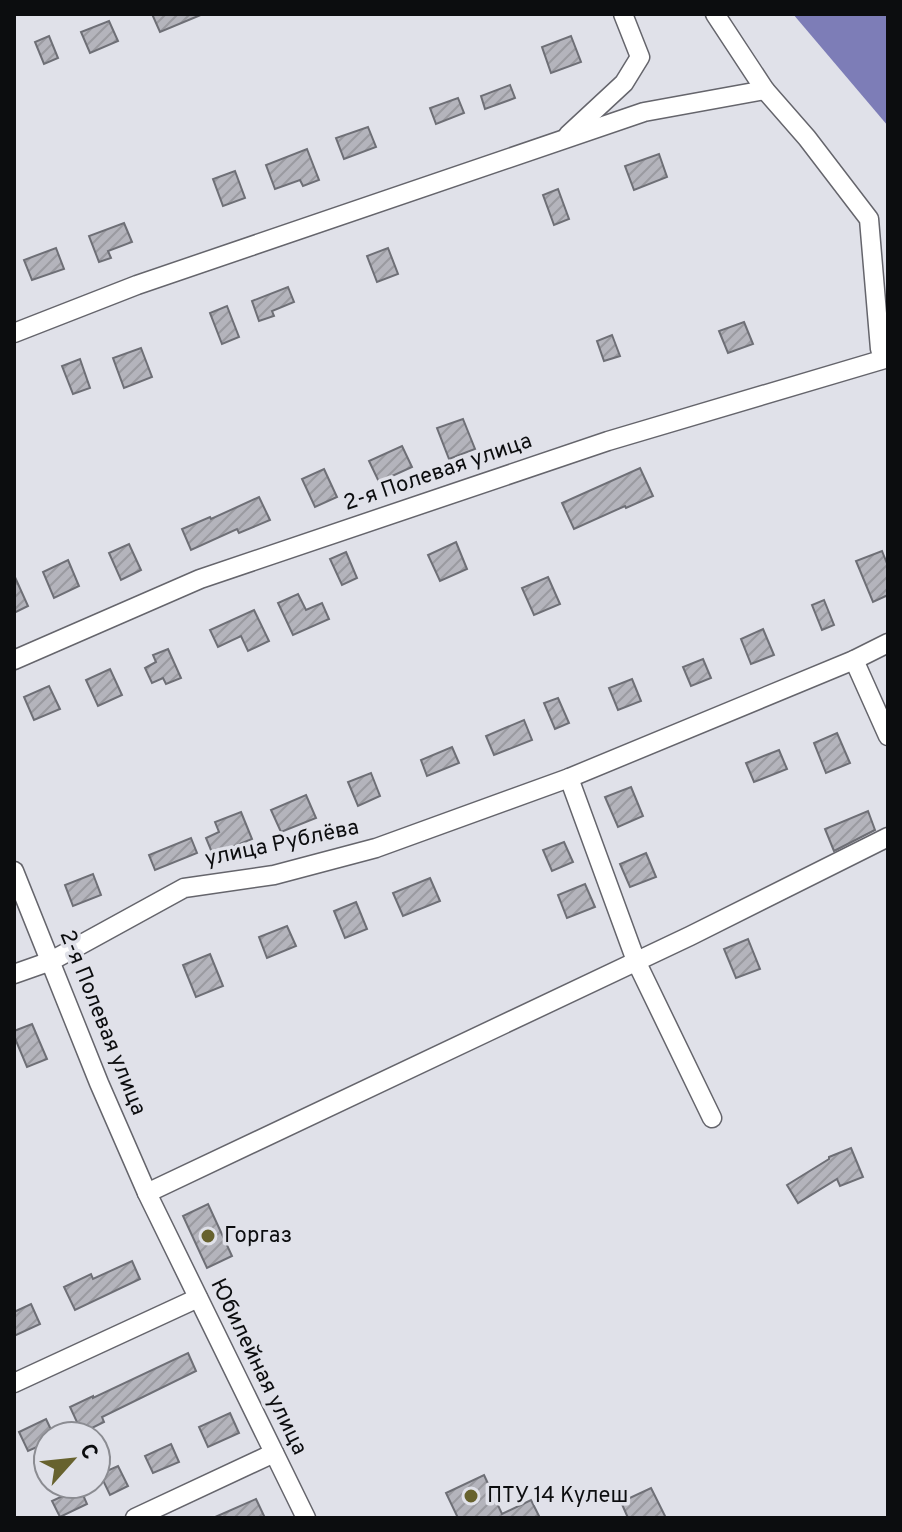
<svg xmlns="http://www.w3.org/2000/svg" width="902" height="1532" viewBox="0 0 902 1532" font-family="Overpass,sans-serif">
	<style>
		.water { fill: #7d7db7 }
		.building { fill: url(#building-hatch); stroke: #6e6f76; stroke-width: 2 }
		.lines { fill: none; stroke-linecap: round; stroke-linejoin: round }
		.street-casing { stroke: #65656c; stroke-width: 21 }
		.street { stroke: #fff; stroke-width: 18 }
		.poi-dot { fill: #67622e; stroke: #e0e1e9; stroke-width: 3 }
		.labels { text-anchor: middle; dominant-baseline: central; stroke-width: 7; stroke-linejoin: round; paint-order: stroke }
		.street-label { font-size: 22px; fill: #0c0d0f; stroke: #e0e1e9 }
		.poi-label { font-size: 22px; fill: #0c0d0f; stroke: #e0e1e9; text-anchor: start }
	</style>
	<defs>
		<pattern id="building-hatch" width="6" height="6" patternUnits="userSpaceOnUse" patternTransform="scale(2)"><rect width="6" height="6" fill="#b4b4bc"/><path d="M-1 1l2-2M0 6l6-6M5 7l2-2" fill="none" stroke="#9a9aa0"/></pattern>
	</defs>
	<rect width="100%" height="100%" fill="#e0e1e9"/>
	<!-- water -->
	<polygon class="water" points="793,14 888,14 888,126"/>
	<!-- building -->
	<g class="building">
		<polygon points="152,14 203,14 160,32"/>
		<polygon points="109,21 118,41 90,53 81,32"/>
		<polygon points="49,36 58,58 44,64 35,42"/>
		<polygon points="571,36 581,62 551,73 542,47"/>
		<polygon points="510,85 515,98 485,109 481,96"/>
		<polygon points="458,98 464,113 436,124 430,108"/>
		<polygon points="368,127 376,147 344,159 336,138"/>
		<polygon points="307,149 319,180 303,186 300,180 275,189 266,165"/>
		<polygon points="659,154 667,177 634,190 625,166"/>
		<polygon points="235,171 245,198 223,206 213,179"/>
		<polygon points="558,189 569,219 554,225 543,195"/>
		<polygon points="124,223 132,242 108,251 111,258 99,262 89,236"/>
		<polygon points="56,248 64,269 32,280 24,260"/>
		<polygon points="388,248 398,274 377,282 367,256"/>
		<polygon points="288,287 294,302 272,311 274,316 259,321 252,301"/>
		<polygon points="227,306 239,337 222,344 210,313"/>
		<polygon points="744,322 753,344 728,353 719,331"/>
		<polygon points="612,335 620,356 604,361 597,341"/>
		<polygon points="141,348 152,377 124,388 113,358"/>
		<polygon points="80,359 90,388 73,394 62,366"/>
		<polygon points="463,419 475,449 449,459 437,428"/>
		<polygon points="402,446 412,467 379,482 369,461"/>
		<polygon points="640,468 653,496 626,508 625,506 574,529 562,503"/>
		<polygon points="324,469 337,497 315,507 302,479"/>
		<polygon points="259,497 270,520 239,533 237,529 191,550 182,529 210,517 211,519"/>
		<polygon points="456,542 467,569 440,581 428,555"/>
		<polygon points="129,544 141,570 121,580 109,553"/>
		<polygon points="882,551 888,566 888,595 873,602 856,561"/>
		<polygon points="346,552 357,578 342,585 330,559"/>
		<polygon points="68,560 79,586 54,598 43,572"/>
		<polygon points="14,575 28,606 14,613"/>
		<polygon points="548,577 560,604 534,615 522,588"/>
		<polygon points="298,594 306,610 322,603 329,619 293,635 278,603"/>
		<polygon points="824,600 834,625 822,630 812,605"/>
		<polygon points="254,610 269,641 248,651 241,636 218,647 210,630"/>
		<polygon points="763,629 774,655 751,664 741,639"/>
		<polygon points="168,649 181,678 166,684 163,678 152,683 145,668 156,662 153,655"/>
		<polygon points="703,659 711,678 691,686 683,667"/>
		<polygon points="110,669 122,695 98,706 86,680"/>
		<polygon points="632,679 641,701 618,710 609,688"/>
		<polygon points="49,686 60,709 34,720 24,697"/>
		<polygon points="558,698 569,723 555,729 544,703"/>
		<polygon points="524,720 532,740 494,755 486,736"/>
		<polygon points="837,733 850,763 826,773 814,743"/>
		<polygon points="452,747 459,763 427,776 421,760"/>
		<polygon points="779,750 787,769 754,782 746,763"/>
		<polygon points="371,773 380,796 358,806 348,782"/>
		<polygon points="631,787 643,816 618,827 605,797"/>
		<polygon points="306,795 316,818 281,832 271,810"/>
		<polygon points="868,811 875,830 834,851 825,829"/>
		<polygon points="241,812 252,839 213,855 206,838 219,832 215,822"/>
		<polygon points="191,838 197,853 155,870 149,855"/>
		<polygon points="564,842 573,862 552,871 543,850"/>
		<polygon points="646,853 656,877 630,887 620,864"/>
		<polygon points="93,874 101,895 73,906 65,885"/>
		<polygon points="430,878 440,901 403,916 393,893"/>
		<polygon points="585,884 595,907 567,918 558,895"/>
		<polygon points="356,902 367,929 345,938 334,911"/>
		<polygon points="287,926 296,946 267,958 259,937"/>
		<polygon points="748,939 760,969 736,978 724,949"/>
		<polygon points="210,954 223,986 196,997 183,965"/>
		<polygon points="32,1024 47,1059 27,1067 14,1036 14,1031"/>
		<polygon points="851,1148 863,1177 840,1186 837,1179 798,1203 787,1185 829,1159 829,1157"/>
		<polygon points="208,1204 232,1256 207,1268 183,1216"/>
		<polygon points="132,1261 140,1279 75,1310 64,1287 91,1274 93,1279"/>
		<polygon points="31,1304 40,1324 14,1336 14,1312"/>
		<polygon points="188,1353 196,1371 102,1417 104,1422 82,1433 70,1407 93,1396 93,1398"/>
		<polygon points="230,1413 239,1433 208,1447 199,1427"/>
		<polygon points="46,1419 54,1436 48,1436 48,1442 28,1451 19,1432"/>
		<polygon points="171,1444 179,1462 153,1473 145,1456"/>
		<polygon points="118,1466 128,1486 110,1495 100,1474"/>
		<polygon points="484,1475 502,1514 531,1500 540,1518 458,1518 446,1493"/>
		<polygon points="80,1488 87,1504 60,1517 52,1501"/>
		<polygon points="651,1488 666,1518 628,1518 621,1502"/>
		<polygon points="256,1499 265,1518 213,1518"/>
	</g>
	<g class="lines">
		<defs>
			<g id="street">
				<polyline points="715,14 765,90 807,138 869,219 880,349 888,357"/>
				<polyline points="568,135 624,83 640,57 623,14"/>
				<polyline points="14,333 137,285 644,112 765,90"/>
				<polyline points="14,660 200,579 608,441 888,358"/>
				<polyline points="854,660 888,736"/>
				<polyline points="569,778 636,961 712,1118"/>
				<polyline points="14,871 99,1083 147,1193 306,1518"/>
				<polyline points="14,974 51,961 184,888 274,875 376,848 569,778 854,660 888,643"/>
				<polyline points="147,1193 690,936 888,837"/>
				<polyline points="14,1383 198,1298"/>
				<polyline points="135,1518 274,1453"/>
			</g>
		</defs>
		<!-- street casing -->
		<use href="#street" class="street-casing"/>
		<!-- street -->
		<use href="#street" class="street"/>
	</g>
	<!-- markers -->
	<g class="poi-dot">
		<circle cx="208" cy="1236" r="8"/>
		<circle cx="471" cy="1496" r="8"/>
	</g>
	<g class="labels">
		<!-- street labels -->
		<g class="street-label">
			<text transform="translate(438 473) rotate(-19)">2-я Полевая улица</text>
			<text transform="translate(282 844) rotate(-12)">улица Рублёва</text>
			<text transform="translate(102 1023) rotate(68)">2-я Полевая улица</text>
			<text transform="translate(258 1367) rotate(64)">Юбилейная улица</text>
		</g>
		<!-- poi labels -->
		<g class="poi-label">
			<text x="224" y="1236">Горгаз</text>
			<text x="487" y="1496">ПТУ 14 Кулеш</text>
		</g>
	</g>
	<!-- border -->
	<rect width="902" height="1532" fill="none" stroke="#0c0d0f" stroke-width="32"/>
	<!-- north arrow -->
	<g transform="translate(72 1460) rotate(63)"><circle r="38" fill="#e0e1e9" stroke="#8b8c92" stroke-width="2"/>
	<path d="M0-6L14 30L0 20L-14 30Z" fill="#67622e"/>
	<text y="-12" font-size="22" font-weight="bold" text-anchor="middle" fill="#0c0d0f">С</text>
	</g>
</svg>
